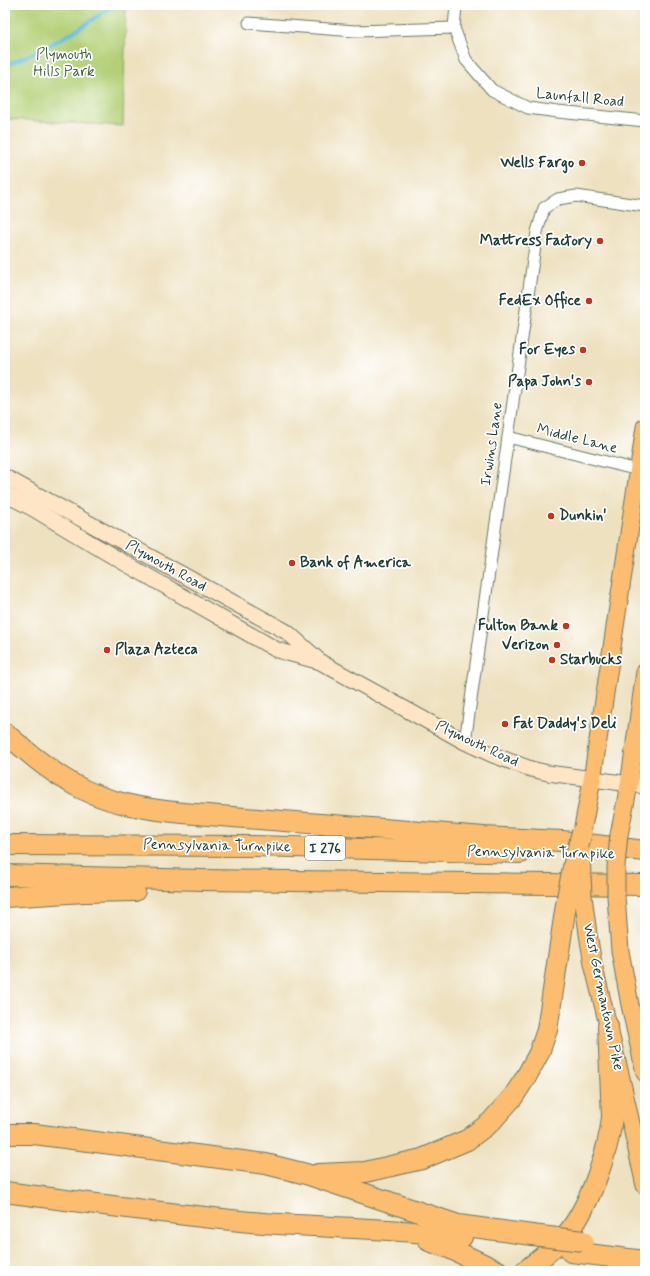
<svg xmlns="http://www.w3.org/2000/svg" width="650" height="1276" viewBox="0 0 650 1276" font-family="Mynerve,sans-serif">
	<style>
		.green { fill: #b3d077; stroke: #698656 }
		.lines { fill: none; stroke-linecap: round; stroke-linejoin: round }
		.stream { stroke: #5cbddb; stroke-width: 4 }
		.street-casing { stroke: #677665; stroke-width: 13 }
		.secondary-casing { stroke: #677665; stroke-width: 17 }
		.primary-casing { stroke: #677665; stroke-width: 19 }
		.highway-casing { stroke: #677665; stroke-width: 22 }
		.street { stroke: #fff; stroke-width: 11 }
		.secondary { stroke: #fee5c5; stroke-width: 15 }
		.primary { stroke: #fcbd6f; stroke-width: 17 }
		.highway { stroke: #fcbd6f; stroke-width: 20 }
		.primary-bridge-casing { stroke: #677665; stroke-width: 19; stroke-linecap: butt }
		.highway-bridge-casing { stroke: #677665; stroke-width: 22; stroke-linecap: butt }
		.primary-bridge { stroke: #fcbd6f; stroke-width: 17 }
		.highway-bridge { stroke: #fcbd6f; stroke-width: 20 }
		.poi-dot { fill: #c8321e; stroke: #fff; stroke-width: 1.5 }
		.labels { text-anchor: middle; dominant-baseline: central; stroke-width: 3.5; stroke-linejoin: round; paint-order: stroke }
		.shield { fill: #fff; stroke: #627771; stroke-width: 1 }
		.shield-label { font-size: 14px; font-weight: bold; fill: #1f3d34 }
		.park-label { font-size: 15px; fill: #446245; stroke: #fff }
		.street-label { font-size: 15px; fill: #1f3d34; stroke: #fff }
		.poi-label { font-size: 15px; font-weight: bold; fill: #1f3d34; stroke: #fff; text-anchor: end }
	</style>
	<rect width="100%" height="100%" fill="#fff"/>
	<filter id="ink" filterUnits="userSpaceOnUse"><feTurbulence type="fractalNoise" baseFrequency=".025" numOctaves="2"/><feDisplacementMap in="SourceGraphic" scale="8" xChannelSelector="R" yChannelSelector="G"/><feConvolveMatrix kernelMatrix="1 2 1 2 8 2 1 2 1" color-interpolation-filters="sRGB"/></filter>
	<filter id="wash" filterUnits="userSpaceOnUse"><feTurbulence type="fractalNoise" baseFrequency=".012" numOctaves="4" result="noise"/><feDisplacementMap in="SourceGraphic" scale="16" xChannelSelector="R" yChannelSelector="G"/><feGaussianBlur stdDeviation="0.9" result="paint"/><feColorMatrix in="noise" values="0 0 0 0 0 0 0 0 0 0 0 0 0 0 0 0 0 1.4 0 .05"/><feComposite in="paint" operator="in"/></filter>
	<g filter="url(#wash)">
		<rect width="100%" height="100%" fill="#eee1c0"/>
		<!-- green -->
		<polygon class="green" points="5,5 126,5 123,126 5,119"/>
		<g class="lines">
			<!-- stream -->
			<path class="stream" d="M5,65C41,52 83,28 113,5"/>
		</g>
	</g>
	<g filter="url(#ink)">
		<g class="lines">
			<defs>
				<g id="street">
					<polyline points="456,5 454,28 466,60 492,90 528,108 558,112 645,121"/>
					<polyline points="249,23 355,31 454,28"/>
					<polyline points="508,437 638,470"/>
					<polyline points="465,742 537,232 544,208 558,199 576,196 645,206"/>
				</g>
				<g id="secondary">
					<polyline points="5,477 287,632 322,663 465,742 493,755 531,769 548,773 645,786"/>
					<polyline points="5,494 32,508 109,554 277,650 317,661"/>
				</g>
				<g id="primary">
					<polyline points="582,832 592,780 645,427"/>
					<polyline points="619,835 629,785 645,672"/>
					<polyline points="583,896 588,934 593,964 620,1074 645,1186"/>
					<polyline points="616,896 620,951 630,1005 645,1073"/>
				</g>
				<g id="highway">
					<path d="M5,733C26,751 47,769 71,783C105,803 144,809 183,813L484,837L562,841L645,851"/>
					<polyline points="5,845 253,846 521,853"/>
					<polyline points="5,875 202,880 645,885"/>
					<polyline points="5,897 85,892 135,891"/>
					<polyline points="5,1134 34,1134 266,1164 306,1174 458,1225 532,1235"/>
					<polyline points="318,1174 365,1172 422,1159 467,1140 491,1122 496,1116 513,1097 526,1077 539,1053 547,1030 567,898"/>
					<path d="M5,1192C87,1203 169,1214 251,1222C321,1228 392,1227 462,1237"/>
					<polyline points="429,1241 449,1248 498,1271"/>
					<polyline points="571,1252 645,1261"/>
					<path d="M525,1271C539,1260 553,1249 565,1236C588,1211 609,1150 612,1117L608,1026"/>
				</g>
			</defs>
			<!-- street casing -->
			<use href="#street" class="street-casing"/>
			<!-- secondary casing -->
			<use href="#secondary" class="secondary-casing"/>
			<!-- primary casing -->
			<use href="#primary" class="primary-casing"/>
			<!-- highway casing -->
			<use href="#highway" class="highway-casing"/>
			<!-- street -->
			<use href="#street" class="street"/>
			<!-- secondary -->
			<use href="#secondary" class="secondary"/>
			<!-- primary -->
			<use href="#primary" class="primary"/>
			<!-- highway -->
			<use href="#highway" class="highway"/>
			<defs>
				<g id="primary-bridge">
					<polyline points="581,852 583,896"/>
					<polyline points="616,896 616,866 619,835"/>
				</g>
				<g id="highway-bridge">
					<polyline points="567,898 573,867 582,832"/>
					<polyline points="532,1235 583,1241"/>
				</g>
			</defs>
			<!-- primary-bridge casing -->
			<use href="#primary-bridge" class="primary-bridge-casing"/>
			<!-- highway-bridge casing -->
			<use href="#highway-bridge" class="highway-bridge-casing"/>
			<!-- primary-bridge -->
			<use href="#primary-bridge" class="primary-bridge"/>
			<!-- highway-bridge -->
			<use href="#highway-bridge" class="highway-bridge"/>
		</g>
	</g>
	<!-- markers -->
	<g class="poi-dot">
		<circle cx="582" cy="163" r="4"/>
		<circle cx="600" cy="241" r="4"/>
		<circle cx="589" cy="301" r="4"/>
		<circle cx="583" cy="350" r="4"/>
		<circle cx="589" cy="382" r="4"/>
		<circle cx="551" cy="516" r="4"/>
		<circle cx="292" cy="563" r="4"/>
		<circle cx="566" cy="626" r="4"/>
		<circle cx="557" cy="645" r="4"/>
		<circle cx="107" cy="650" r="4"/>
		<circle cx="552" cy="660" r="4"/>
		<circle cx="505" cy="724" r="4"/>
	</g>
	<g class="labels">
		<!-- shield labels -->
		<rect class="shield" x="305" y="836" width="40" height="24" rx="3"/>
		<g class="shield-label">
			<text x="325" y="848">I 276</text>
		</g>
		<!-- park labels -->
		<g class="park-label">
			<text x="64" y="55">Plymouth<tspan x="64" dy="17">Hills Park</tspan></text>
		</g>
		<!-- street labels -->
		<g class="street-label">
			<text transform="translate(580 98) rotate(6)">Launfall Road</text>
			<text transform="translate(577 439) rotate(14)">Middle Lane</text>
			<text transform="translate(492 444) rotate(-82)">Irwins Lane</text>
			<text transform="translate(166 566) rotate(29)">Plymouth Road</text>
			<text transform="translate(477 744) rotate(25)">Plymouth Road</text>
			<text transform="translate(217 846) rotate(1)">Pennsylvania Turnpike</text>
			<text transform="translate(541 853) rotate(1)">Pennsylvania Turnpike</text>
			<text transform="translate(603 997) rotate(78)">West Germantown Pike</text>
		</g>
		<!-- poi labels -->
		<g class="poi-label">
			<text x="574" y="163">Wells Fargo</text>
			<text x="592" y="241">Mattress Factory</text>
			<text x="581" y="301">FedEx Office</text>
			<text x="575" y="350">For Eyes</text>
			<text x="581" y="382">Papa John's</text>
			<text x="559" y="516" text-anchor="start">Dunkin'</text>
			<text x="300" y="563" text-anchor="start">Bank of America</text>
			<text x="558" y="626">Fulton Bank</text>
			<text x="549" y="645">Verizon</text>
			<text x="115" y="650" text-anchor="start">Plaza Azteca</text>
			<text x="560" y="660" text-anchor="start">Starbucks</text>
			<text x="513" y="724" text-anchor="start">Fat Daddy's Deli</text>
		</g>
	</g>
	<!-- margin -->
	<rect width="650" height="1276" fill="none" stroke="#fff" stroke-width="20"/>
</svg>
